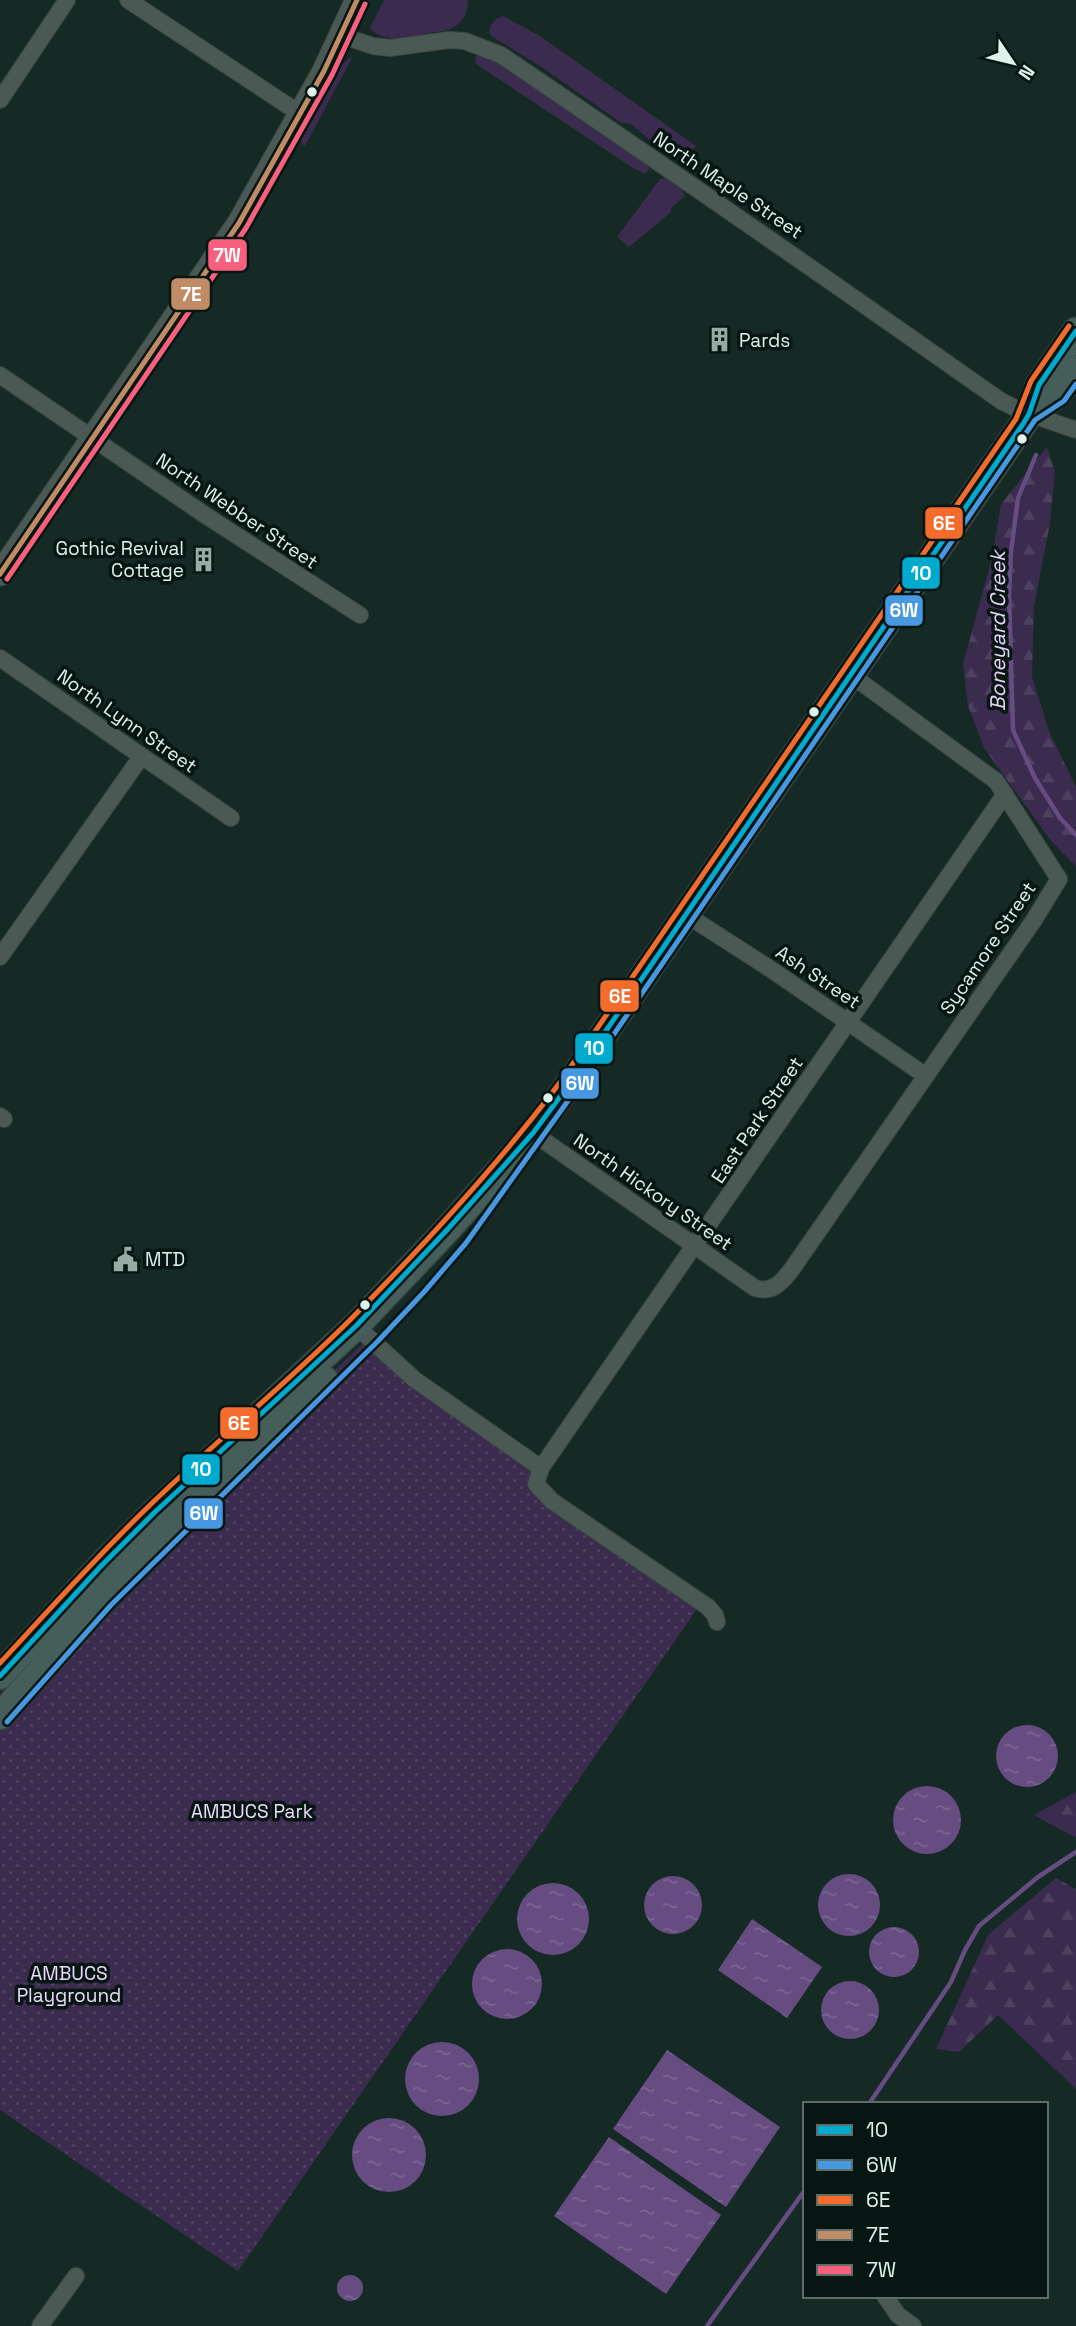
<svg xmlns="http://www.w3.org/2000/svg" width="1076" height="2326" viewBox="0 0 1076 2326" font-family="'Space Grotesk',sans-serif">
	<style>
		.green { fill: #3b2b4e }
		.forest { fill: url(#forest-firs) }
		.park { fill: url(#park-dots) }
		.water { fill: url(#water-ripples) }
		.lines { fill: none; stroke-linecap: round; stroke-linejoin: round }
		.stream { stroke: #664c81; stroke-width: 4.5 }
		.street-casing { stroke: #374642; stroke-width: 18 }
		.secondary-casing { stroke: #374642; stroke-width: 25 }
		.primary-casing { stroke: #374642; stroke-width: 29 }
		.street { stroke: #4b5955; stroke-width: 16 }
		.secondary { stroke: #4b5955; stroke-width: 23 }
		.primary { stroke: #455e59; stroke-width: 26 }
		.bus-1-casing { stroke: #071612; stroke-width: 10 }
		.bus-2-casing { stroke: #071612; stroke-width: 10 }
		.bus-3-casing { stroke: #071612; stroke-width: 10 }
		.bus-4-casing { stroke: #071612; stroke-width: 10 }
		.bus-5-casing { stroke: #071612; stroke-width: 10 }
		.bus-1 { stroke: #00a9ce; stroke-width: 5 }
		.bus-2 { stroke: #4699e1; stroke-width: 5 }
		.bus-3 { stroke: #f36c2b; stroke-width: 5 }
		.bus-4 { stroke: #c18c65; stroke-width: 5 }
		.bus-5 { stroke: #f8607d; stroke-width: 5 }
		.bus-dot { fill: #def2ec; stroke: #071612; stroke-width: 2.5 }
		.labels { text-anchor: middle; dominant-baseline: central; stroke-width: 7; stroke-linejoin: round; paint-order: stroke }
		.street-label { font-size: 19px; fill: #def2ec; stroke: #071612 }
		.poi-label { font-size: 19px; fill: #def2ec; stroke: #071612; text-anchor: start }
		.park-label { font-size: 19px; fill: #ecdbfe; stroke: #071612 }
		.water-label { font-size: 21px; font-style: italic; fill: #e4d3f6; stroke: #071612 }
		.line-badge { stroke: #071612; stroke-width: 2.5 }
		.badge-label { font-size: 19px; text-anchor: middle; font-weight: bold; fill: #fff }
	</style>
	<defs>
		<pattern id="forest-firs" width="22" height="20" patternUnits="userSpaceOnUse" patternTransform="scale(1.75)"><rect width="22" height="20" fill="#3b2b4e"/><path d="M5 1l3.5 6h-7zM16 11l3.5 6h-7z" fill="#4e405f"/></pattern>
		<pattern id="park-dots" width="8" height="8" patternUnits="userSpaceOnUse" patternTransform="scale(1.75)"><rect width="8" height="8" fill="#3b2b4e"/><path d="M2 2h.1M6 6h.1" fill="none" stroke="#4e405f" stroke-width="1.8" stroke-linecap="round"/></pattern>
		<pattern id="water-ripples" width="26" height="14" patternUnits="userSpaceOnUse" patternTransform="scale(1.75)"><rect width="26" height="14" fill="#664c81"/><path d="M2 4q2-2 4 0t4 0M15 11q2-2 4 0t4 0" fill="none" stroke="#7b6693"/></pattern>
	</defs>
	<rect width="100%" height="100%" fill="#152925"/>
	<!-- green -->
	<g class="green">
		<path d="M384,0H468C468,10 465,19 457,25C449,32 439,31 430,33C410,36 385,45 370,28Z"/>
		<path d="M503,16L540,36L696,146L682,160H673L631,124L621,123L546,70L493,37L489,33C489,25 495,18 503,16Z"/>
		<polygon points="482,52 503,64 630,153 645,160 649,169 645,174 633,168 476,64 475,57"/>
		<polygon points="353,56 305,146 302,144 301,139 342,64"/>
		<polygon points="664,178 680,187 685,196 672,207 670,213 629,247 617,237 660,179"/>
	</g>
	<!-- forest -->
	<g class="forest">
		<polygon points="1047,447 1055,472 1050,523 1034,606 1032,677 1049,731 1076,787 1076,866 1051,841 984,748 968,706 963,664 992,558 1001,504"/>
		<polygon points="1076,1792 1076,1838 1034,1815"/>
		<polygon points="1056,1878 1076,1889 1076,2089 998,2015 959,2052 936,2049 988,1935"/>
	</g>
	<!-- park -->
	<polygon class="park" points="369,1337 541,1468 536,1484 699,1606 238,2271 0,2110 0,1716 173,1529"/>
	<!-- water -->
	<g class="water">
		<circle cx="1027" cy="1756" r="31"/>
		<circle cx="927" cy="1820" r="34"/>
		<circle cx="849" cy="1905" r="31"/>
		<circle cx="673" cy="1905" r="29"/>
		<circle cx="553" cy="1919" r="36"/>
		<polygon points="752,1919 822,1967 787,2018 718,1970"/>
		<circle cx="894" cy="1952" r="25"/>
		<circle cx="507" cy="1984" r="35"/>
		<circle cx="850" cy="2010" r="29"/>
		<circle cx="442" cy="2079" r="37"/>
		<polygon points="667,2050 780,2127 726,2207 613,2129"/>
		<circle cx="389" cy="2155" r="37"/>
		<polygon points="609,2137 721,2215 666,2294 554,2216"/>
		<circle cx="350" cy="2288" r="13"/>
	</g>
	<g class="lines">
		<!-- stream -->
		<g class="stream">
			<polyline points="1036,455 1018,498 1011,552 1009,594 1013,730 1035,778 1060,818 1076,835"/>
			<polyline points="869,2104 951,1982 965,1950 979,1926 1038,1877 1076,1852"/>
			<polyline points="707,2326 805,2190"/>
		</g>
		<defs>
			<g id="street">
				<polyline points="128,0 299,113"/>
				<path d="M340,35L373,46L390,48L449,40L465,41L501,55C669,169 835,284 1001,401L1021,411L1076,430"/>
				<polyline points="0,100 67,0"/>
				<polyline points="0,375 205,515 360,615"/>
				<polyline points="0,658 231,818"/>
				<polyline points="685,914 772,970 926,1076"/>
				<polyline points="0,957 141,757"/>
				<polyline points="0,1116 4,1119"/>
				<path d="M533,1133L755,1288C772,1294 782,1282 792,1269L1034,920L1059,879L996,781L851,675"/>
				<polyline points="356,1326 414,1379 541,1468"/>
				<polyline points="717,1622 715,1615 708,1607 552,1501 536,1484 541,1468 1005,794"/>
				<polyline points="885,2296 898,2315 913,2326"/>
				<polyline points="40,2326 76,2276"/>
			</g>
			<polyline id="secondary" points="0,574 239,223 324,71 357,0"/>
			<g id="primary">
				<polyline points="1029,414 1058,394 1076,369"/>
				<polyline points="0,1676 102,1565 155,1512 356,1326 447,1230 533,1133 568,1086 1023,424 1029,414 1039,385 1076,331"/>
				<polyline points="0,1716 109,1594 325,1380"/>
			</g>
		</defs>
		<!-- street casing -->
		<use href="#street" class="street-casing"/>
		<!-- secondary casing -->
		<use href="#secondary" class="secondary-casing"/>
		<!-- primary casing -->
		<use href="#primary" class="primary-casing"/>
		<!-- street -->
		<use href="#street" class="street"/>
		<!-- secondary -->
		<use href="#secondary" class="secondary"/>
		<!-- primary -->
		<use href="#primary" class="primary"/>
		<defs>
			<polyline id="bus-1" points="0,1676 102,1565 155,1512 356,1326 447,1230 533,1133 568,1086 1023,424 1029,414 1039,385 1076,331"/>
			<polyline id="bus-2" points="7,1722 111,1605 378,1341 424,1292 466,1243 575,1091 1035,420 1064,401 1076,384"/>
			<path id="bus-3" d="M0,1663C49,1610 97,1556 149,1506C215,1442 286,1384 351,1319C425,1244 498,1165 561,1081L1016,419L1031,381L1069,326"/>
			<polyline id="bus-4" points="0,574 239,223 324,71 357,0"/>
			<polyline id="bus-5" points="7,579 246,228 332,75 365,4"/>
		</defs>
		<!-- bus-1 casing -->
		<use href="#bus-1" class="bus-1-casing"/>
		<!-- bus-2 casing -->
		<use href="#bus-2" class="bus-2-casing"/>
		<!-- bus-3 casing -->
		<use href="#bus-3" class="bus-3-casing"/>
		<!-- bus-4 casing -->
		<use href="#bus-4" class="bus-4-casing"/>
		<!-- bus-5 casing -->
		<use href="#bus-5" class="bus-5-casing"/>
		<!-- bus-1 -->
		<use href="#bus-1" class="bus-1"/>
		<!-- bus-2 -->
		<use href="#bus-2" class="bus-2"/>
		<!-- bus-3 -->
		<use href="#bus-3" class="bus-3"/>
		<!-- bus-4 -->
		<use href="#bus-4" class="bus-4"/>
		<!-- bus-5 -->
		<use href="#bus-5" class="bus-5"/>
	</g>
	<!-- icons -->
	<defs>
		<symbol id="building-bare" viewBox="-9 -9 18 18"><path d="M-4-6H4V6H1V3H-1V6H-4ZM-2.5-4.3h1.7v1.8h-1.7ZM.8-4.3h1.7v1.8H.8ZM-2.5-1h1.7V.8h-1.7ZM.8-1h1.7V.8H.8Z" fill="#98aca6" stroke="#071612" stroke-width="2.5" paint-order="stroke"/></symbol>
		<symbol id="civic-bare" viewBox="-9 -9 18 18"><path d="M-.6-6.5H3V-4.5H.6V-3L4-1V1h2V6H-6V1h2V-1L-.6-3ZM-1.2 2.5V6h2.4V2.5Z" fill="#98aca6" stroke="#071612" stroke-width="2.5" paint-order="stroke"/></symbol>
	</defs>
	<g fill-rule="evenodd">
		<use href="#building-bare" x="702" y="322" width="35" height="35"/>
		<use href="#building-bare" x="186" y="542" width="35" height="35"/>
		<use href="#civic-bare" x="108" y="1242" width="35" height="35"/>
	</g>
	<!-- markers -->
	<g class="bus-dot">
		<circle cx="312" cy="92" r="6"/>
		<circle cx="1022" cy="439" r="6"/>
		<circle cx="814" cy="712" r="6"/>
		<circle cx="548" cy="1098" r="6"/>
		<circle cx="365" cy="1305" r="6"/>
	</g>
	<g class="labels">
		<!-- street labels -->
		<g class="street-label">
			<text transform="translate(728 185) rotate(34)">North Maple Street</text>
			<text transform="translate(237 511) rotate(34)">North Webber Street</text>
			<text transform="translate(127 721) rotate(35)">North Lynn Street</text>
			<text transform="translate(988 948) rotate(-56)">Sycamore Street</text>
			<text transform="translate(818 977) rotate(34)">Ash Street</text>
			<text transform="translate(757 1120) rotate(-56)">East Park Street</text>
			<text transform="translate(653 1192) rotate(35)">North Hickory Street</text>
		</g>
		<!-- poi labels -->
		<g class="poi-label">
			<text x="739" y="340">Pards</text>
			<text x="184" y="548" text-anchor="end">Gothic Revival<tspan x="184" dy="22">Cottage</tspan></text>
			<text x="145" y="1259">MTD</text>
		</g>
		<!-- park labels -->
		<g class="park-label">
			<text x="252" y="1811">AMBUCS Park</text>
			<text x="69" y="1973">AMBUCS<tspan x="69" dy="22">Playground</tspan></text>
		</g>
		<!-- water labels -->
		<g class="water-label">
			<text transform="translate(997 631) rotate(-90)">Boneyard Creek</text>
		</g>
	</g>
	<g class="line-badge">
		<rect x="207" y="238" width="41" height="34" rx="7" fill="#f8607d"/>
		<rect x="170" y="277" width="41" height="34" rx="7" fill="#c18c65"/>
		<rect x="924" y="506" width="40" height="34" rx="7" fill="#f36c2b"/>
		<rect x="901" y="556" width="40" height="34" rx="7" fill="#00a9ce"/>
		<rect x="884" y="594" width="40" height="33" rx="7" fill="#4699e1"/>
		<rect x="599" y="979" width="41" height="34" rx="7" fill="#f36c2b"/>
		<rect x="574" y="1032" width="40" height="33" rx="7" fill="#00a9ce"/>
		<rect x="560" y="1067" width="40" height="33" rx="7" fill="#4699e1"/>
		<rect x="219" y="1406" width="40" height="34" rx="7" fill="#f36c2b"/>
		<rect x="181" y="1453" width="40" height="33" rx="7" fill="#00a9ce"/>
		<rect x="183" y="1497" width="41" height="33" rx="7" fill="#4699e1"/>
	</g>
	<g class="badge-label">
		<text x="227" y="262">7W</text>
		<text x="191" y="301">7E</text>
		<text x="944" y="530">6E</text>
		<text x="921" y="580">10</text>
		<text x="904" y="617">6W</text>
		<text x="620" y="1003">6E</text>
		<text x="594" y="1055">10</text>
		<text x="580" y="1090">6W</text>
		<text x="239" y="1430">6E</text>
		<text x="201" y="1476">10</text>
		<text x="204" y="1520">6W</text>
	</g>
	<!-- legend -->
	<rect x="803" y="2102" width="245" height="196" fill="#071612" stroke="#5d6e69" stroke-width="2"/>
	<rect x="817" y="2125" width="35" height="10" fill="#00a9ce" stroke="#5d6e69" stroke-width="2"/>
	<text x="866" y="2137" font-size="21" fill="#def2ec">10</text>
	<rect x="817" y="2160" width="35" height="10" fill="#4699e1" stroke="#5d6e69" stroke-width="2"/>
	<text x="866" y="2172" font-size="21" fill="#def2ec">6W</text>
	<rect x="817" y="2195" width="35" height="10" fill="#f36c2b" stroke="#5d6e69" stroke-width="2"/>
	<text x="866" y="2207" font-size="21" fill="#def2ec">6E</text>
	<rect x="817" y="2230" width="35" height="10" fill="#c18c65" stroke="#5d6e69" stroke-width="2"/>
	<text x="866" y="2242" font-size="21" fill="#def2ec">7E</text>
	<rect x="817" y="2265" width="35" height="10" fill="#f8607d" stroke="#5d6e69" stroke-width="2"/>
	<text x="866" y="2277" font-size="21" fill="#def2ec">7W</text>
	<!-- north arrow -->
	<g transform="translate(1013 63) rotate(125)" stroke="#071612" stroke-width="5" paint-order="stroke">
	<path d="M0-5L12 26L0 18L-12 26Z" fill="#def2ec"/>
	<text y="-10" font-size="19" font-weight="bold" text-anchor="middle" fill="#def2ec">N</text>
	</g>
</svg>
